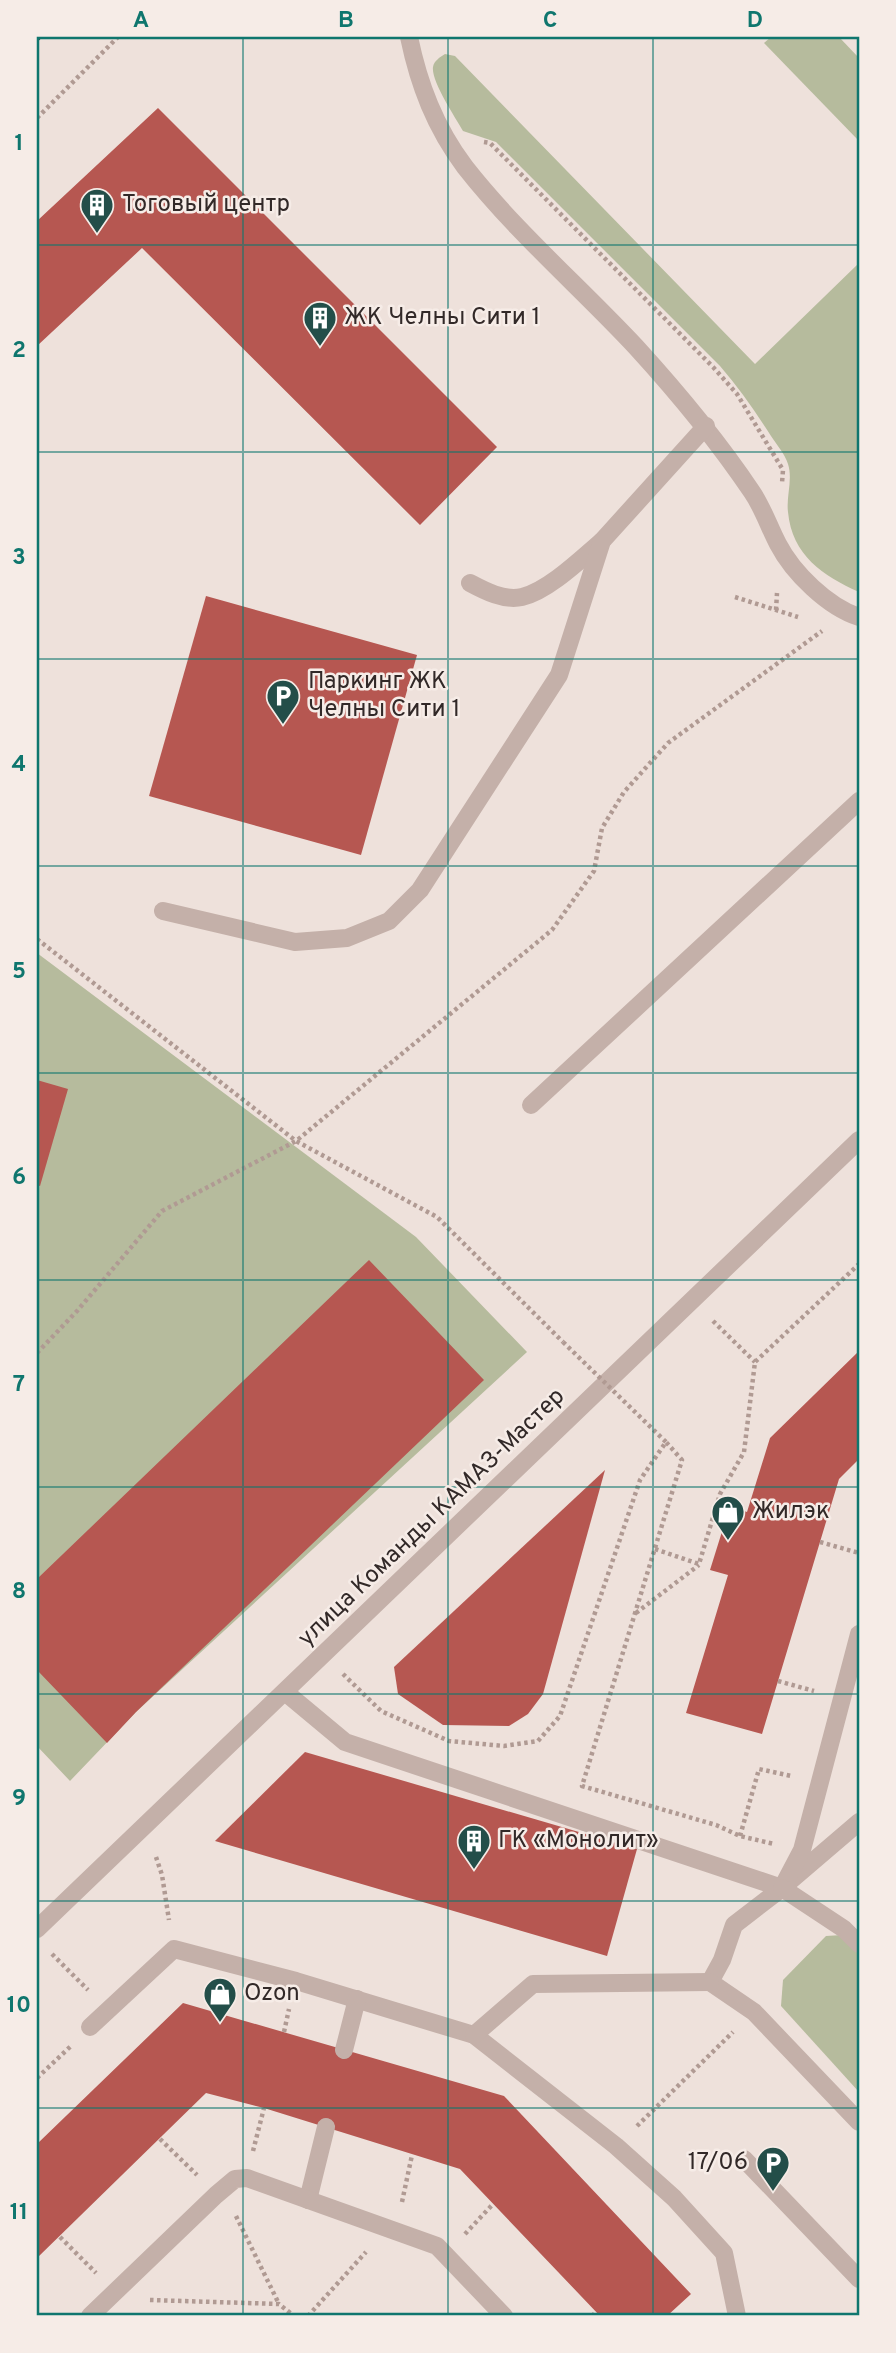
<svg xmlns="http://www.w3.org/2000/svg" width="896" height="2353" viewBox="0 0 896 2353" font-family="Overpass,sans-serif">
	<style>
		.green { fill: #b6bb9d }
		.building { fill: #b65751 }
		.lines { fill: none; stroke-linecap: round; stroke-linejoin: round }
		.path { stroke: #b09a93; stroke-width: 4.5; stroke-dasharray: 3.5 3.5; stroke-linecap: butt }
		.lane { stroke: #c4b0a9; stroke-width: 18 }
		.street { stroke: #c4b0a9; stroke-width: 18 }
		.tram { stroke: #322928; stroke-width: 2 }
		.path-bridge { stroke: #b09a93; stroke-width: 4.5; stroke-dasharray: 3.5 3.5; stroke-linecap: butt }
		.grid { fill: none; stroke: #0f766e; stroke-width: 2; stroke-opacity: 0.55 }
		.labels { text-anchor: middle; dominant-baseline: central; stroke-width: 5; stroke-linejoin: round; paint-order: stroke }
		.poi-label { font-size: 24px; fill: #322928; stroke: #f6ece7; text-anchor: start }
		.street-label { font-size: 24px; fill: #322928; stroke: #f6ece7 }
		.neatline { fill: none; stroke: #0f766e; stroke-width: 2.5 }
		.grid-label { font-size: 23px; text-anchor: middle; font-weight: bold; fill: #0f766e }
	</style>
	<rect width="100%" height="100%" fill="#eee1db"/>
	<!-- green -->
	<g class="green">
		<polygon points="771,37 839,37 859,58 859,141 764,43"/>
		<path d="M445,54L455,56L755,364L859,263V592C823,576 792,555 788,512C786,496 793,480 788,464C785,454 776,444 771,436C755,411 739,388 720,366L496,142L463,131C455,117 431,81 433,67C434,61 440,57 445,54Z"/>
		<polygon points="37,953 416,1237 527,1352 136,1712 70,1781 37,1746"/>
		<polygon points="842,1935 859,1946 859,2092 781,2006 783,1980 826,1936"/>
	</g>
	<!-- building -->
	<g class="building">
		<polygon points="158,108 497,447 420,525 142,248 37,346 37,221"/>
		<polygon points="206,596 417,655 361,855 149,796"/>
		<polygon points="37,1080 68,1089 40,1186 37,1185"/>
		<polygon points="369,1260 484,1380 136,1712 107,1743 37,1670 37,1579"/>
		<polygon points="859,1351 859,1459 839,1479 762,1734 686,1713 728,1575 710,1570 730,1506 747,1512 770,1438"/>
		<polygon points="605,1470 543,1694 528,1714 509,1726 443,1725 398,1694 394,1667"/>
		<polygon points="305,1752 637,1849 607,1956 215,1841"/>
		<polygon points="183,2003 504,2096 691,2294 667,2316 600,2316 460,2169 264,2108 206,2093 37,2258 37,2144"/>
	</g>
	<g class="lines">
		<!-- path -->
		<g class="path">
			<polyline points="37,118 118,37"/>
			<polyline points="484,142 490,143 713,367 737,394 783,470 782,483"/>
			<polyline points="735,597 798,617"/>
			<polyline points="776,610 777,593"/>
			<polyline points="37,939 296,1141 437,1217 563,1342"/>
			<polyline points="713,1321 755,1362"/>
			<polyline points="37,1353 77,1311 162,1211 296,1141 552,930 594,871 602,828 624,792 668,743 822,631"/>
			<polyline points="820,1542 859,1553"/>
			<polyline points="655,1549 699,1564 720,1494 744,1452 755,1362 859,1264"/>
			<polyline points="636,1613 699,1565"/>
			<polyline points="343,1674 381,1711 449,1741 504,1746 538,1741 560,1716 640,1480 666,1442 682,1460 582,1786 716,1825 740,1836 774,1844"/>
			<polyline points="778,1681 814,1691"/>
			<polyline points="740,1836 759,1769 791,1776"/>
			<polyline points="156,1857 162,1875 169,1920"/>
			<polyline points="52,1954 88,1990"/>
			<polyline points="284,2032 289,2009"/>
			<polyline points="37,2078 72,2045"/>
			<polyline points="637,2126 733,2032"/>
			<polyline points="160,2139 197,2175"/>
			<polyline points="253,2151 264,2108"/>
			<polyline points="402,2202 412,2155"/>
			<polyline points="236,2216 279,2304"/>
			<polyline points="465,2234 493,2204"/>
			<polyline points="60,2237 96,2273"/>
			<polyline points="150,2300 279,2304 294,2316"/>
			<polyline points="308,2316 366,2252"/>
			<polyline points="592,2316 596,2312"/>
		</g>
		<!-- lane -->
		<g class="lane">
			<path d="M409,37C419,85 435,127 465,167C516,232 580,287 636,347C678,393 717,440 752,492C763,508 769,527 778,544C793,573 828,607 859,617"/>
			<path d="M470,583C485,591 504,601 522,597C548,591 581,559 602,541"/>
			<polyline points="163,911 295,942 347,938 389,921 420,890 559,675 602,541 706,426"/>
			<polyline points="531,1105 859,801"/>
			<polyline points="285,1692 345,1742 782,1888 734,1925 722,1960 710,1982 754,2012 859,2122"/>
			<polyline points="790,1881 859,1822"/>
			<polyline points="782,1888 802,1850 859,1634"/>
			<polyline points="782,1888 844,1929 859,1944"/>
			<polyline points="90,2027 174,1949 296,1981 474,2035 616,2146 674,2198 724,2253 737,2316"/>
			<polyline points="474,2035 533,1984 710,1982"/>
			<polyline points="344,2050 357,1999"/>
			<polyline points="744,2159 859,2279"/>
			<polyline points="308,2200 326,2127"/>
			<polyline points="90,2316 216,2195 235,2179 247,2178 437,2246 504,2316"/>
		</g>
		<!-- street -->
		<polyline class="street" points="37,1929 859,1140"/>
		<!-- tram -->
		<polyline class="tram" points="37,41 41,37"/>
		<!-- path-bridge -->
		<polyline class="path-bridge" points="563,1342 666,1442"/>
	</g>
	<!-- grid -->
	<path class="grid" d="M243,37V2316M448,37V2316M653,37V2316M37,245H859M37,452H859M37,659H859M37,866H859M37,1073H859M37,1280H859M37,1487H859M37,1694H859M37,1901H859M37,2108H859"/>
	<!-- icons -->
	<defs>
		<symbol id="building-pin" viewBox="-11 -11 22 30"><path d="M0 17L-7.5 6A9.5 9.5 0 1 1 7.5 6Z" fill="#234e49" stroke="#f6ece7"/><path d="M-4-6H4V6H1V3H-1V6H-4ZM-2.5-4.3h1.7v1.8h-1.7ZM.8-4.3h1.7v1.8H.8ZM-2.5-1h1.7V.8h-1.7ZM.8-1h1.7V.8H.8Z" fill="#fff"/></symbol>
		<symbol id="parking-pin" viewBox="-11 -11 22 30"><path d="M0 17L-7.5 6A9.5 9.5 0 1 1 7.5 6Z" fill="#234e49" stroke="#f6ece7"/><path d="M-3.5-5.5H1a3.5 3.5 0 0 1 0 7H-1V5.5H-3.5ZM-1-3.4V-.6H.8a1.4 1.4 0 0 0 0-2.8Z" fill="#fff"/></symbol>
		<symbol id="shop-pin" viewBox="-11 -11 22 30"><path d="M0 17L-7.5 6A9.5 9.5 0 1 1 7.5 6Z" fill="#234e49" stroke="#f6ece7"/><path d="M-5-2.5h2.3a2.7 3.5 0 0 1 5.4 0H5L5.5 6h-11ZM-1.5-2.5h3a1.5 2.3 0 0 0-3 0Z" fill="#fff"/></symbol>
	</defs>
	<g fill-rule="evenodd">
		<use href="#building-pin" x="78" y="186" width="38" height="52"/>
		<use href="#building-pin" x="301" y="299" width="38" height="52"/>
		<use href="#parking-pin" x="264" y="677" width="38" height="52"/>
		<use href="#shop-pin" x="709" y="1493" width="38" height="52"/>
		<use href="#building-pin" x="455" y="1822" width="38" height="52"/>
		<use href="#shop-pin" x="201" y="1975" width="38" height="52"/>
		<use href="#parking-pin" x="754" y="2144" width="38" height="52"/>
	</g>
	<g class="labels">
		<!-- poi labels -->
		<g class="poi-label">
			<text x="122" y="205">Тоговый центр</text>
			<text x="344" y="318">ЖК Челны Сити 1</text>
			<text x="308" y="682">Паркинг ЖК<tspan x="308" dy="28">Челны Сити 1</tspan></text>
			<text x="752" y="1512">Жилэк</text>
			<text x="498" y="1841">ГК «Монолит»</text>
			<text x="244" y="1994">Ozon</text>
			<text x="748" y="2163" text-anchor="end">17/06</text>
		</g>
		<!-- street labels -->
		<g class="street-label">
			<text transform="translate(432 1518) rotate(-44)">улица Команды КАМАЗ-Мастер</text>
		</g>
	</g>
	<!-- border -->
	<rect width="896" height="2353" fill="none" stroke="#f6ece7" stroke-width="77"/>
	<rect x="38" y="38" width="820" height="2276" class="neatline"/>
	<g class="grid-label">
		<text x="141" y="27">A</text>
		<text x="346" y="27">B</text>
		<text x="550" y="27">C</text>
		<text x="755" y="27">D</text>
		<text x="19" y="150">1</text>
		<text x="19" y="357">2</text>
		<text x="19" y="564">3</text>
		<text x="19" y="771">4</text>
		<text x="19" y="978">5</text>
		<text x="19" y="1184">6</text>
		<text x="19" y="1391">7</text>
		<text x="19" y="1598">8</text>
		<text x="19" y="1805">9</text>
		<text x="19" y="2012">10</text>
		<text x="19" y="2219">11</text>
	</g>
</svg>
